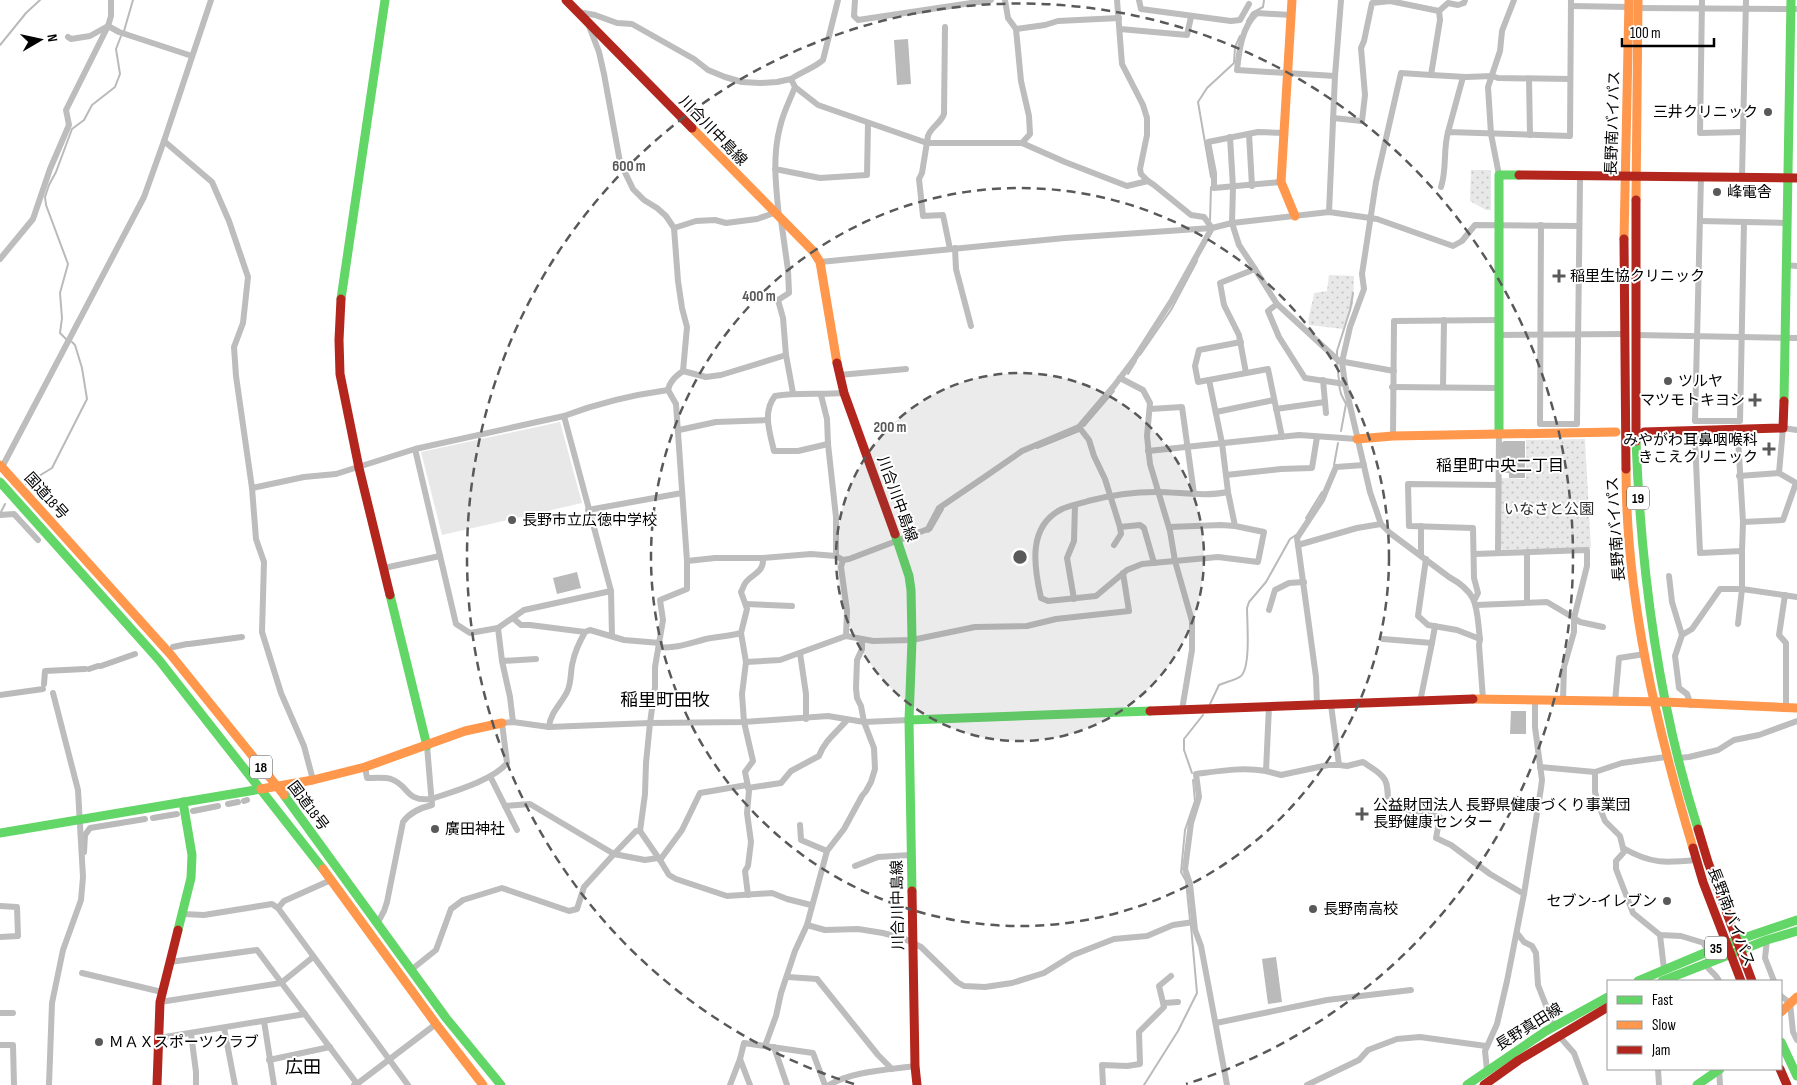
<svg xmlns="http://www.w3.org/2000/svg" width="1797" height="1085" viewBox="0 0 1797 1085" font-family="'Sofia Sans Condensed','Noto Sans JP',sans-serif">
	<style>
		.park { fill: url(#park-dots) }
		.pitch { fill: #e8e8e8 }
		.water { fill: #bababa }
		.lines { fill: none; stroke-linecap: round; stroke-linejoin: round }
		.stream { stroke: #bababa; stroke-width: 2 }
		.canal { stroke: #bababa; stroke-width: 6 }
		.street { stroke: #bdbdbd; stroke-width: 6 }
		.fast { stroke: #63d668; stroke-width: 9 }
		.slow { stroke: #ff974d; stroke-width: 9 }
		.jam { stroke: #b3261e; stroke-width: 9 }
		.ring { fill: none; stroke: #595959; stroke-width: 2.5; stroke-dasharray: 9 6 }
		.poi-dot { fill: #595959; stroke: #fff; stroke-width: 2 }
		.labels { text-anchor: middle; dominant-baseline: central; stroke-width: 4; stroke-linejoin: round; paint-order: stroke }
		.shield { fill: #fff; stroke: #4c4c4c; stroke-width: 1 }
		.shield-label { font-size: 14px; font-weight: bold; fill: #000 }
		.poi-label { font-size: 15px; fill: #000; stroke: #fff; text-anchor: start }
		.street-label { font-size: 15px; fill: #000; stroke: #fff }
		.park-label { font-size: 15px; fill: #2d2d2d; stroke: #fff }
		.neighbourhood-label { font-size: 16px; fill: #000; stroke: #fff }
		.quarter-label { font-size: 18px; fill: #000; stroke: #fff }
		.centre { fill: #595959; stroke: #fff; stroke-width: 2.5 }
		.ring-label { font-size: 15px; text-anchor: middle; font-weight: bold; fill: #595959; stroke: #fff; stroke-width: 4; stroke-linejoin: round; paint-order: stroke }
	</style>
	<defs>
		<pattern id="park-dots" width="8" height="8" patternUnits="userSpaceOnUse" patternTransform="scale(1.25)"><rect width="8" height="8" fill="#e8e8e8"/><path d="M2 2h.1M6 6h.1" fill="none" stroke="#c5c5c5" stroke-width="1.8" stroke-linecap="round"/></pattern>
	</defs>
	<rect width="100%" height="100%" fill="#fff"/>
	<!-- park -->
	<g class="park">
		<polygon points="1471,170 1491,170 1491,210 1486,210 1470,201"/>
		<path d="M1329,275L1354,276L1353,305L1343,329L1309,325C1307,316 1313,304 1314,293L1327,291Z"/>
		<polygon points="1585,439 1591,548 1502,550 1500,548 1500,478 1526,479 1526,440"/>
	</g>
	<!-- pitch -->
	<polygon class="pitch" points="560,422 582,503 442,535 421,452"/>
	<!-- water -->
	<g class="water">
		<polygon points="908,39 911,84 897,85 894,40"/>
		<polygon points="1504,441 1525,441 1525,478 1509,478 1509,473 1504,473 1504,467 1501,467 1501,443"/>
		<polygon points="577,572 581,588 557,594 553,578"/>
		<polygon points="1511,711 1526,711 1526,734 1510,734"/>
		<polygon points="1276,957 1282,1002 1268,1004 1262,959"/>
	</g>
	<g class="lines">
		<!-- stream -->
		<g class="stream">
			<polyline points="1247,21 1252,13 1263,7 1264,0"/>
			<polyline points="124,31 133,0"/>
			<polyline points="0,45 26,13 40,0"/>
			<polyline points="1211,177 1198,102 1207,88 1234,63 1235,47 1240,36"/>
			<polyline points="1210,220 1211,187"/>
			<polyline points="66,339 60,333 62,318 60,293 68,264 46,205 45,197 49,185 56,172 72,129 84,120 92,105 115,87 120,74 116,49 121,36"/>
			<polyline points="1140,355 1171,310 1197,261"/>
			<polyline points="1337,356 1337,351 1350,310 1353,293"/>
			<polyline points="1337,362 1339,381"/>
			<polyline points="1128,374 1136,361"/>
			<polyline points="1339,385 1341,394 1346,404 1341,431"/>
			<polyline points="1084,426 1114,391"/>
			<polyline points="1037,448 1079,431"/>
			<polyline points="1334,465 1338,443"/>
			<polyline points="26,484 52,468 87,399 82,368 75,345 72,342"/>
			<polyline points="1,512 5,504"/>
			<polyline points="1306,518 1322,492"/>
			<polyline points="928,532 931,530 943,509"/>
			<path d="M1210,704L1219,685C1226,682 1236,680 1241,676C1251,667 1247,621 1247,608L1249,602L1266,582L1290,539L1296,535"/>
			<polyline points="1192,773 1184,750 1184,739 1203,715"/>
			<polyline points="1190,920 1186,881 1181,872 1185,830 1195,801 1193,780"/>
			<polyline points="1144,1085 1178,1031 1197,993 1191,926"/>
		</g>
		<!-- canal -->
		<g class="canal">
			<polyline points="189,644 242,637"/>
			<polyline points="173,647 187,644"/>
			<polyline points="101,666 135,654"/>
			<polyline points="89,669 98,666"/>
			<polyline points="44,684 45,671 85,669"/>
			<polyline points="0,695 43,689"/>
			<polyline points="290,792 300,790"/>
			<polyline points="244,801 247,800"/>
			<polyline points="228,804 238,802"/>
			<polyline points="193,811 218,806"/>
			<polyline points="153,818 177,814"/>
			<polyline points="84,852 85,835 90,828 145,819"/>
		</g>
		<!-- street -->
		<g class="street">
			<path d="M838,0L823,60C814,68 801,72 791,79L795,87L818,105L927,143H1022L1065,162L1127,186L1148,181L1154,185L1191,215L1204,217L1212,228L1232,223L1329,212L1377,219L1453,246L1462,241L1475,225L1579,226"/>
			<polyline points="855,0 854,16 858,20 991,0"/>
			<polyline points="1005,0 1008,18 1016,29 1021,81 1029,116 1030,134 1022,143"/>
			<polyline points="1117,0 1122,64 1143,105 1147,118 1147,135 1140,169 1141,174 1148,181"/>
			<polyline points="1139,0 1141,9 1231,21 1240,20 1249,4"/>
			<polyline points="1702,0 1700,133 1743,132"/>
			<polyline points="1571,6 1629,7"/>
			<polyline points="1638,8 1797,9"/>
			<polyline points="1439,11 1440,20 1431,75 1466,77 1492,76 1498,78 1570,79"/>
			<polyline points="578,12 595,15 617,23 632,24 694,59 708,70 725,77 742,82 760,83 777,82 791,79"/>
			<path d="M1291,15L1257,13C1242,26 1239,51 1237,70L1335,76"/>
			<polyline points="108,26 119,32 192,56"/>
			<path d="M589,26L599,52L604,74L620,162L633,189L644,200L657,208L666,216L674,228L678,281L682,308L687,327L683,371C676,376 670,381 668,390"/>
			<path d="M945,27L944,114C941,123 931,127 928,136L922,173L919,179L923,216L943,215L950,249"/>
			<polyline points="1016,29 1045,25 1058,21 1119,18"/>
			<polyline points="1120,29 1187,35 1191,17"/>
			<polyline points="68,37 71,39 90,36 108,26"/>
			<path d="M1431,75L1401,73L1376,182L1362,274L1364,289L1350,327L1342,362L1345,384L1370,492L1381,524L1390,533L1449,577C1480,594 1476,608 1480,639L1479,645L1483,699"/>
			<polyline points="1529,79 1530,135"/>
			<polyline points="1333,118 1362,121 1365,95 1361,48 1364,41 1372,3 1390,1 1439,11 1448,3 1458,5 1464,3 1465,0"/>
			<polyline points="1448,132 1463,77"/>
			<polyline points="1249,134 1252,186"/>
			<polyline points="1230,137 1233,187 1232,223 1239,245 1255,269 1220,283 1224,305 1239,335 1246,373"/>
			<polyline points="164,141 212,182 229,221 248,277 243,323 234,347 236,376 252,488 256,539 264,562 262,632 281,693 304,746 313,780"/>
			<polyline points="775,169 820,178 867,175 868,123"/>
			<polyline points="1499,175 1491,134 1488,87 1500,51 1502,31 1514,0"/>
			<polyline points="1701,176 1695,421 1740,421 1744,222"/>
			<polyline points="1742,177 1746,0"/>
			<polyline points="1281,182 1214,188 1214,173 1208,142 1258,132 1285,133"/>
			<path d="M1441,187C1447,169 1443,150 1448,132L1570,136L1571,0"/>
			<polyline points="1329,212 1335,76 1341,0"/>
			<path d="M779,217C776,187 772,157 780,127C783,113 790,100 795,87"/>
			<polyline points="781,220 788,270 789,293 778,300 783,318 786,355 793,393"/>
			<polyline points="1700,221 1787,223"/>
			<polyline points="1541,225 1540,424 1577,424 1580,181"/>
			<polyline points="674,228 696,221 715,220 726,223 757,219 774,213"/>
			<polyline points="955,248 956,269 971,326"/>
			<polyline points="0,259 33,219 50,169 69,125 66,110 108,26 111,16 111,0"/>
			<polyline points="820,262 1065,238 1212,228"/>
			<polyline points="1785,265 1797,266"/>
			<polyline points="1255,269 1277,304 1339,361 1394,371"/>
			<polyline points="1277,304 1268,311 1279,337 1305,378 1345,384"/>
			<polyline points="1498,335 1626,334"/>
			<polyline points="1636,335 1797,338"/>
			<polyline points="1241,342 1199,350 1195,366 1198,382 1268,369 1282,437"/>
			<polyline points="683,371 706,377 721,375 786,355"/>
			<polyline points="839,375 906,369"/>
			<polyline points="1120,378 1143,390 1150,403 1147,436 1150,464 1170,531 1175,561 1192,621 1192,650 1182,710"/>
			<polyline points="1209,380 1222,443 1228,492 1235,526"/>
			<polyline points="1323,380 1326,413"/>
			<polyline points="1392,387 1498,388"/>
			<polyline points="1443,387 1444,320"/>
			<polyline points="821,395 827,419 828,444 836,517 836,556"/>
			<polyline points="1150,409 1182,407 1194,494"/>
			<polyline points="1276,409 1325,402"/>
			<polyline points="1216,412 1274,400"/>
			<path d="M564,416C598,403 632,395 668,390L676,404L687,561V589L660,600L663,620L655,667V687L650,723L646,763L645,794L640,831L660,860L682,830L700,793L747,785"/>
			<polyline points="1079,427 1089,440 1094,456 1105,479 1120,527 1121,534 1114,545"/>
			<polyline points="679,430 716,422 768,420"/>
			<polyline points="1393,436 1394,321 1498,320"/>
			<path d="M828,444L798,451H774C770,433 762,412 775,396C798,392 821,395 844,393"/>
			<polyline points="1148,451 1299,435 1357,439"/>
			<polyline points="1,469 144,197 164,141 211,0"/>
			<polyline points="1779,473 1783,428 1797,430"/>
			<polyline points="1226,475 1281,469 1312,468 1317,437"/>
			<polyline points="1739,476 1779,473 1796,483 1783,520 1743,522"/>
			<polyline points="252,488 304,477 336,474 415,449 564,416 611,591 524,610 498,628 470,633 456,624 415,449"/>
			<polyline points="588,510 682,493"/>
			<polyline points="0,515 14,514 38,540"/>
			<polyline points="1421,526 1421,555"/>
			<polyline points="1120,527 1140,525 1144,528 1154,563"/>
			<path d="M1169,527L1221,525L1235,526L1264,532L1258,562L1218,557L1142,564L1127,570L1096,596L1048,601L1041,598C1034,567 1027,526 1062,509C1070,505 1080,504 1088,501C1111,495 1132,492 1156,492C1180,492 1204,497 1228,492"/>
			<polyline points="1298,545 1297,538 1322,500 1336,467 1364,465"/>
			<polyline points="1498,552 1499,434"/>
			<polyline points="1527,552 1527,602"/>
			<polyline points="1474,554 1587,550 1587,566 1574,618 1580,622 1603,627"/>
			<polyline points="1426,559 1418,616 1428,625 1457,630 1480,639"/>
			<polyline points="687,561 715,558 763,558 811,554 836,556 843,560 849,559 928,529 939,508 986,476 1022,451 1079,427 1114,386 1135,358 1172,300 1212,228"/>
			<polyline points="384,568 440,556"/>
			<polyline points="1669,576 1672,602 1682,635 1675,656 1679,688 1687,694 1691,705"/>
			<polyline points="611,591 612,636"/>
			<polyline points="1785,595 1779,635 1786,643 1786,708"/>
			<polyline points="1074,599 1067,558 1074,541 1075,505"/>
			<polyline points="1475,599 1478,593 1474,578 1473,528 1409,526 1408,484 1498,485"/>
			<polyline points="746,604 792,606"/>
			<polyline points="1476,605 1547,602 1574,618 1574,632 1564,667 1563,700"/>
			<polyline points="1269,610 1275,590 1289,583 1304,582"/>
			<polyline points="514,619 521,625 530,625 585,632"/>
			<polyline points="1738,624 1742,589 1742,551 1743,522 1738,438 1695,439 1700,553 1742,551"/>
			<polyline points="498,628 502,661 536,659"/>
			<polyline points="741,633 746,662 742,694 744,722 753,761 745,772 749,791 747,813 751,842 748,866 745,871 748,895"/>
			<polyline points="1682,635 1692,629 1720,589 1742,589 1797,597"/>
			<polyline points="846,636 873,641 912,640 975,627 1027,626 1056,619 1129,611 1123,573"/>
			<polyline points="1383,639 1432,643 1435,626"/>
			<path d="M659,647C676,649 690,643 706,639C717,637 729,636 741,633L747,609L741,592C743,589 744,583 747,581C754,573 764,572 763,558"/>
			<polyline points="800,653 806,694 806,719"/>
			<polyline points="502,661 510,697 513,722"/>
			<polyline points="746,662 780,660 846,636 847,611 841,567 843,560"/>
			<polyline points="1420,702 1432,643"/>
			<polyline points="1615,702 1619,658 1645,654"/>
			<polyline points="1317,705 1316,677 1298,545 1357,528 1381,524"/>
			<path d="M1331,705L1339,765L1347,766L1363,762C1387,778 1388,777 1388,806L1440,817L1436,838L1451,845L1490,874L1524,894"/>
			<path d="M549,727C550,713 561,704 567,692C572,682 570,671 573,661C575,651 580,641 585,632L590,630L624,640L660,643"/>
			<polyline points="1678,758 1689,757 1718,750 1734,740 1759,735 1797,721"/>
			<path d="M365,767L367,778C374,778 384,777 391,779C409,785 405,802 431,799C452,792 494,780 507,763L502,723L513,722L549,727L650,723L744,722L828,716L864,722L909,720"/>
			<polyline points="1540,767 1595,772 1622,763 1666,757"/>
			<polyline points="1266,771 1281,775 1328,765 1339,765"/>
			<polyline points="1595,772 1595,792 1599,806 1605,821 1620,836 1624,852 1616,861 1616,869 1633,913 1660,935 1681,936 1704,943 1705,946"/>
			<polyline points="491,778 517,830"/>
			<path d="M748,788L781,783L791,771L819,756C824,741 838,731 847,720"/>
			<polyline points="505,806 530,804 614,854 636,831 640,831"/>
			<polyline points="800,825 801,840 827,851"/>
			<path d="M1623,848C1651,864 1665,863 1696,860"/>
			<polyline points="660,860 669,875 676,879 727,896 772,893 787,899 811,905"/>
			<polyline points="855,866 878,857 910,855"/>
			<polyline points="0,906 17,907 18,936 0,937"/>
			<polyline points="278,908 284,901 331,880"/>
			<polyline points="183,914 204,915 272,904 278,908 408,1085"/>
			<path d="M377,924L384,911L387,902L403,822C410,812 420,808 432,805L427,746"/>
			<polyline points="807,925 825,930 858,929 883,933 905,939 921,947 957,982 964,986 985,987 1012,983 1044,973 1073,955 1114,939 1147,936 1173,925 1194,922"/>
			<polyline points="1517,933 1524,942 1532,946 1536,953 1538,985 1554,1026"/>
			<polyline points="1660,935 1664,969"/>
			<polyline points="1767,940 1765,958 1774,981"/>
			<polyline points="170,962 257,950 358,1085"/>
			<path d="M1705,963C1708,971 1716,973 1719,981"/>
			<polyline points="411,970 436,950 451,909 463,900 502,888 569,911 577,909 584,887 614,854 645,860 658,858"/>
			<polyline points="82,973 162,992"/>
			<polyline points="788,977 817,979 878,1055 892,1069"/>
			<polyline points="1781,996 1790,1003 1793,1032 1797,1040"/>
			<polyline points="160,1002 281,983 313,957"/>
			<polyline points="1164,1003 1178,1002"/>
			<polyline points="0,1013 13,1013"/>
			<polyline points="264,1021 274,1085"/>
			<polyline points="1216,1023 1327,1000 1411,990"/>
			<polyline points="224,1028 235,1085"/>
			<polyline points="191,1034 196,1072 196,1085"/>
			<polyline points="1559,1036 1574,1053 1586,1085"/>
			<polyline points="159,1038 305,1014"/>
			<polyline points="0,1045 13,1045 14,1085"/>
			<polyline points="765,1046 776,1016 781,993 795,951 807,925 827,851 844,829 862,796 866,791 871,782 875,769 874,748 864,722 861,706 857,698 856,688 857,660 862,649 862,640"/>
			<polyline points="774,1047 787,1085"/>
			<polyline points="740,1059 750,1085"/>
			<polyline points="269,1060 330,1047"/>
			<polyline points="1658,1069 1659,1085"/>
			<polyline points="1719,1069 1720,1085"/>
			<polyline points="1487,1070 1485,1051 1497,1024 1507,981 1524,894 1541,788 1542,780 1535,727 1535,700"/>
			<polyline points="49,1085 52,1003 63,950 81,900 83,877 78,790 53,693"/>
			<polyline points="354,1085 357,1084 436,1024"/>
			<polyline points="730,1085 740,1059 744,1043 813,1053 825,1085"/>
			<path d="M829,1085C853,1071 887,1070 915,1066"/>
			<polyline points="1103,1085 1102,1065 1127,1066 1140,1064 1139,1032 1164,1007 1159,986 1171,976"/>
			<path d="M1227,1085L1201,946L1195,930L1190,884L1185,869L1191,823L1199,797L1196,774C1219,771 1242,767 1266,771L1269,706"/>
			<polyline points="1307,1085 1359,1060 1368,1050 1397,1039 1420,1037 1486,1046"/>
		</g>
		<!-- fast -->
		<g class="fast">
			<polyline points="341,299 385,0"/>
			<polyline points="1784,401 1791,0"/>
			<polyline points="1499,434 1499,175 1519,175"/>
			<path d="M1636,441C1641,572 1658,704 1698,829"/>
			<polyline points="0,482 159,660 323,869"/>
			<polyline points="895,534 909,576 911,590 912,640 909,720 912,891"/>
			<polyline points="390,595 427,746"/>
			<polyline points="909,720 1150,711"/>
			<polyline points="284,795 446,1018 501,1085"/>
			<polyline points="0,833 261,789"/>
			<polyline points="178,930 191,878 192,855 183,802"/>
			<polyline points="1638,981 1726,944 1797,920"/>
			<polyline points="1662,981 1767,940 1797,931"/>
			<polyline points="1781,1042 1797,1076"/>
			<polyline points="1467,1085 1546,1031 1608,997"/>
			<polyline points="1697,1085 1720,1069"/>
		</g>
		<!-- slow -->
		<g class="slow">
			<polyline points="1292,0 1281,182 1295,216"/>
			<polyline points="692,128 813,251 820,262 837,363"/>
			<polyline points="1636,200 1638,0"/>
			<polyline points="1624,239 1629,0"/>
			<polyline points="1357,439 1393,436 1616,432"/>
			<polyline points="0,465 171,655 284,795"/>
			<path d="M1626,469C1626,599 1656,725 1693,848"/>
			<polyline points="1473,699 1665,702 1797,708"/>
			<polyline points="261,789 313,780 365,767 465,731 502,723"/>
			<polyline points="323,869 436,1024 483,1085"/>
			<polyline points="1781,1012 1797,997"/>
		</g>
		<!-- jam -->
		<g class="jam">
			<polyline points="566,0 692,128"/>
			<polyline points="1519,175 1797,178"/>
			<polyline points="1636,200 1636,441"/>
			<polyline points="1624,239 1626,469"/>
			<polyline points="341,299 339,340 340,374 359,468 390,595"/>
			<polyline points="837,363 844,393 895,534"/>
			<polyline points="1644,432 1783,428 1784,401"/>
			<polyline points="1150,711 1473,699"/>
			<polyline points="1698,829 1708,862 1752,981"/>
			<polyline points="1693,848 1703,882 1741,981"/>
			<polyline points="912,891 915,1066 917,1085"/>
			<polyline points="1780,1069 1787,1085"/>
			<polyline points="157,1085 160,1002 178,930"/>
			<polyline points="1484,1085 1519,1060 1608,1007"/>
		</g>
	</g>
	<!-- distance rings -->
	<circle cx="1020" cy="557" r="184" fill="#595959" fill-opacity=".12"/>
	<g class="ring">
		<circle cx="1020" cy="557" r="184"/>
		<circle cx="1020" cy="557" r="369"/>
		<path d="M854 1084A553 553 0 1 1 1186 1084"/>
	</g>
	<!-- markers -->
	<g class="poi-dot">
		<circle cx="1768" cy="112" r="5"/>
		<circle cx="1717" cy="192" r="5"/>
		<path d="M1556.5 268.5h5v5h5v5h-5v5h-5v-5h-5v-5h5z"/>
		<circle cx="1668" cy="381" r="5"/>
		<path d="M1752.5 392.5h5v5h5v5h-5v5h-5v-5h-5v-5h5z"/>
		<path d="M1766.5 441.5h5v5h5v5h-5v5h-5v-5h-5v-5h5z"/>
		<circle cx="512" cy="520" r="5"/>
		<path d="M1359.5 806.5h5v5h5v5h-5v5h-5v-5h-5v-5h5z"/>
		<circle cx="435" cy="829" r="5"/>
		<circle cx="1667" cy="901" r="5"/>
		<circle cx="1313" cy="909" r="5"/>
		<circle cx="99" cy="1042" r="5"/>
	</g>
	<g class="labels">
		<!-- shield labels -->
		<g class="shield">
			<rect x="1627" y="486.5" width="22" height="23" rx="4"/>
			<rect x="250" y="755.5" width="22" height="23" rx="4"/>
			<rect x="1705" y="936.5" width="22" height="23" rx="4"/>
		</g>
		<g class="shield-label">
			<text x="1638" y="498">19</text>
			<text x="261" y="767">18</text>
			<text x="1716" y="948">35</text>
		</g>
		<!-- poi labels -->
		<g class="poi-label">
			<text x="1758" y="112" text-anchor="end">三井クリニック</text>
			<text x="1727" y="192">峰電舎</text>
			<text x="1570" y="276">稲里生協クリニック</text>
			<text x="1678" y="381">ツルヤ</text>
			<text x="1745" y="400" text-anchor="end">マツモトキヨシ</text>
			<text x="1758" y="440" text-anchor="end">みやがわ耳鼻咽喉科<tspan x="1758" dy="17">きこえクリニック</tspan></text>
			<text x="522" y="520">長野市立広徳中学校</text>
			<text x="1373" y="805">公益財団法人 長野県健康づくり事業団<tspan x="1373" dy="17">長野健康センター</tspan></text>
			<text x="445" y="829">廣田神社</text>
			<text x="1657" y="901" text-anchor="end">セブン-イレブン</text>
			<text x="1323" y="909">長野南高校</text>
			<text x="109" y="1042">ＭＡＸスポーツクラブ</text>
		</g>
		<!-- street labels -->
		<g class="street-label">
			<text transform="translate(1613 123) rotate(-88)">長野南バイパス</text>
			<text transform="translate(713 131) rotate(46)">川合川中島線</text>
			<text transform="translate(46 496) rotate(48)">国道18号</text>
			<text transform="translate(897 499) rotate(70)">川合川中島線</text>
			<text transform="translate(1616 529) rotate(-94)">長野南バイパス</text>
			<text transform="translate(308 806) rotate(53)">国道18号</text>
			<text transform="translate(898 905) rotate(-91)">川合川中島線</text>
			<text transform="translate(1731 917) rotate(69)">長野南バイパス</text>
			<text transform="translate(1529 1027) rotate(-32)">長野真田線</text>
		</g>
		<!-- park labels -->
		<g class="park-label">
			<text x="1549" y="509">いなさと公園</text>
		</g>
		<!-- neighbourhood labels -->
		<g class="neighbourhood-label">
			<text x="1500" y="466">稲里町中央二丁目</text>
		</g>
		<!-- quarter labels -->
		<g class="quarter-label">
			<text x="665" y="700">稲里町田牧</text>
			<text x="303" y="1067">広田</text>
		</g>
	</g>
	<circle cx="1020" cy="557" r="8" class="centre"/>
	<g class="ring-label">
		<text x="629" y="171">600 m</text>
		<text x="759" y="301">400 m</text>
		<text x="890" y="432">200 m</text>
	</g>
	<!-- legend -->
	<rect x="1607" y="980" width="175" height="90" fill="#ffffff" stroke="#999999"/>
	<rect x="1617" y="996" width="25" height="8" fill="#63d668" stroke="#999999"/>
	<text x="1652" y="1005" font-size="15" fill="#000000">Fast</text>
	<rect x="1617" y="1021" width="25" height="8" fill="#ff974d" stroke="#999999"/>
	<text x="1652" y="1030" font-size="15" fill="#000000">Slow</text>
	<rect x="1617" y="1046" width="25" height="8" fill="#b3261e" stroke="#999999"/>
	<text x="1652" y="1055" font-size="15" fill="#000000">Jam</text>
	<!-- north arrow -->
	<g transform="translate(40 40) rotate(81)" stroke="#ffffff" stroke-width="4" paint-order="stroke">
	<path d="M0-4L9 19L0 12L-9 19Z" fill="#000000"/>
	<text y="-8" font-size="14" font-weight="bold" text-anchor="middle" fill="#000000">N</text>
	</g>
	<!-- scale -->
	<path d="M1622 38v8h92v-8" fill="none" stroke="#000000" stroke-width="2.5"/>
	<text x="1630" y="38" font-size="15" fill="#000000" stroke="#ffffff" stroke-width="4" paint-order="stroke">100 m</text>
</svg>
